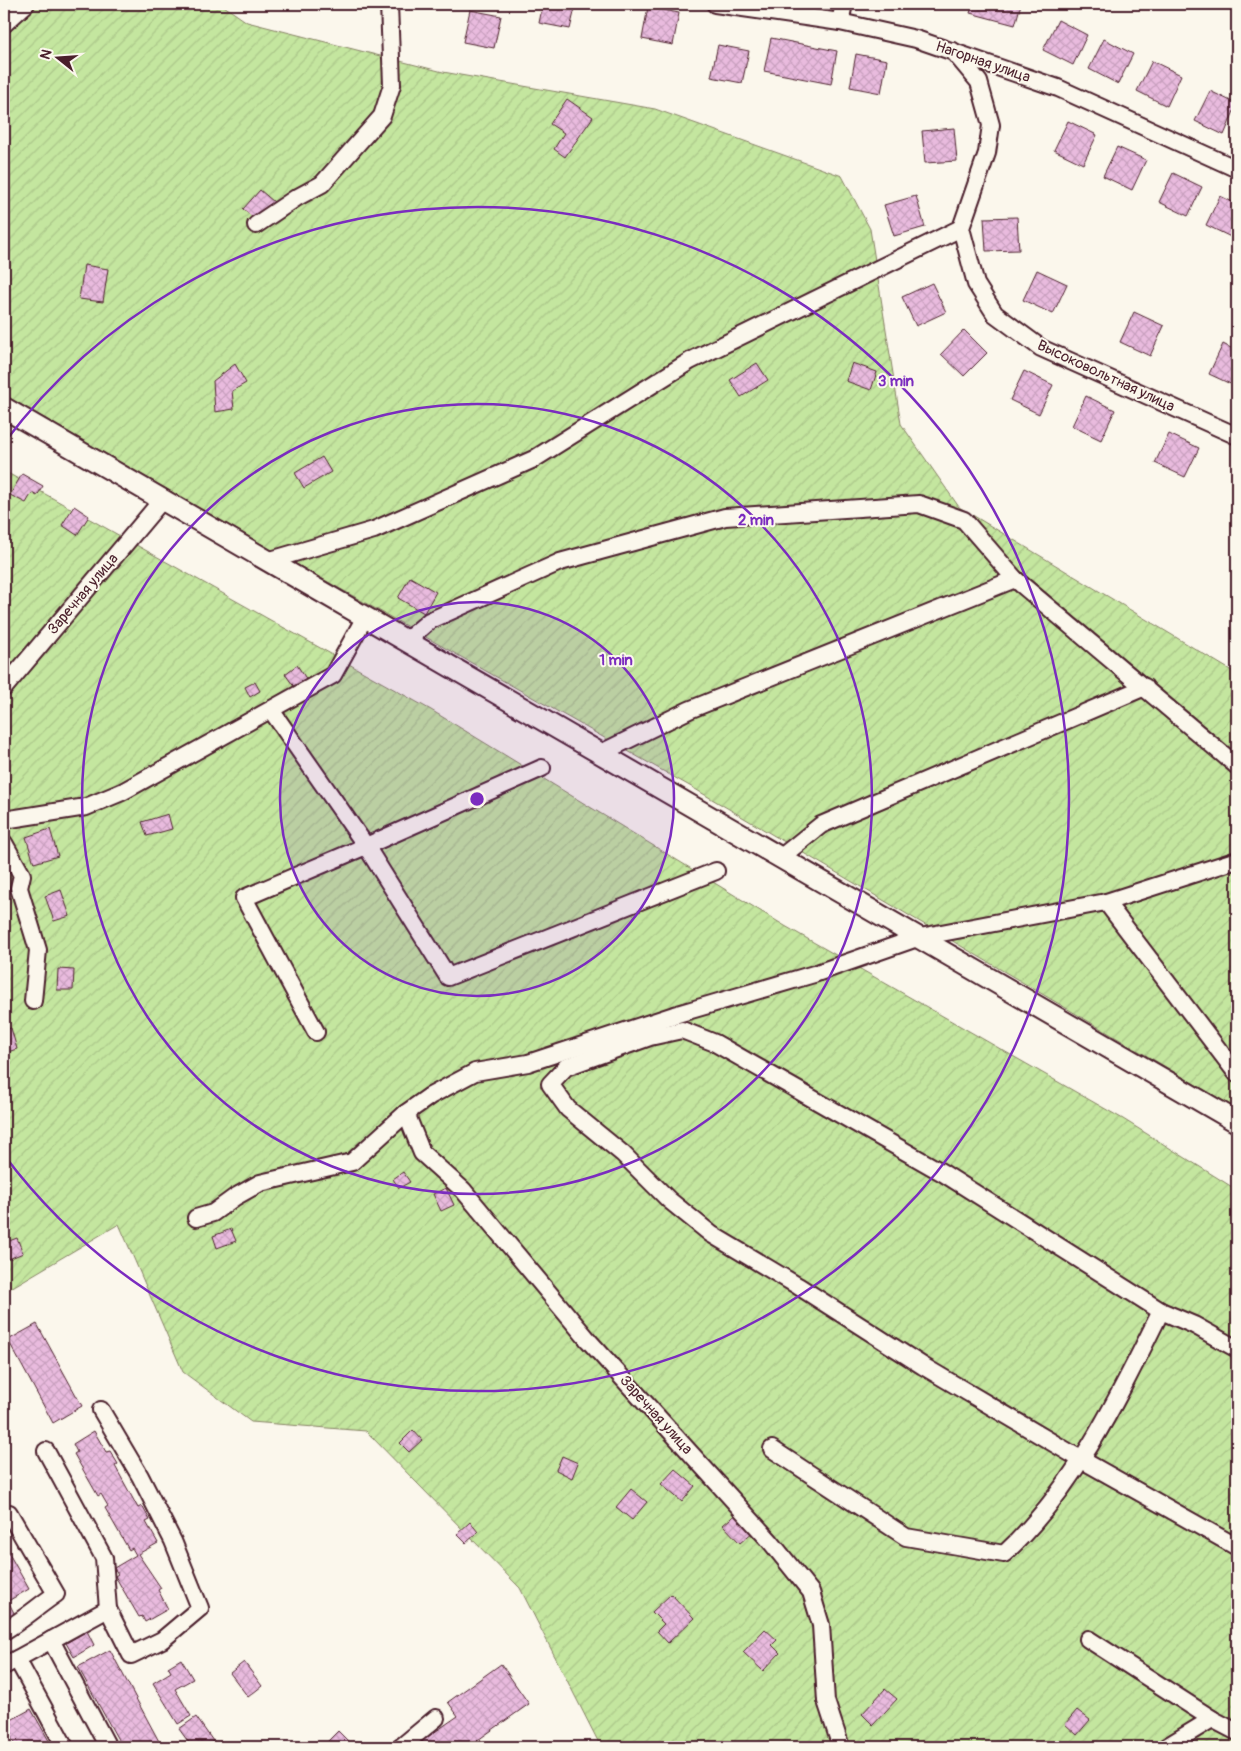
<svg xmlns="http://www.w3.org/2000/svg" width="1241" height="1751" viewBox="0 0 1241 1751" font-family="Pangolin,sans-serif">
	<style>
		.garden { fill: url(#garden-furrows); stroke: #878265 }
		.building { fill: url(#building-cross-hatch); stroke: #4a1f2b }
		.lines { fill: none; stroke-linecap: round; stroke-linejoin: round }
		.minor-casing { stroke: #4a1f2b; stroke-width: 20 }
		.major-casing { stroke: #4a1f2b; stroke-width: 24 }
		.minor { stroke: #fbf7ec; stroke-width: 16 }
		.major { stroke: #fbf7ec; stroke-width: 20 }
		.ring { fill: none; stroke: #7b2cbf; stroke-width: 2.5 }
		.labels { text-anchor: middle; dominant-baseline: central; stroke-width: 4; stroke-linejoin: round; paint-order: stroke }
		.street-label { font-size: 15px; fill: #4a1f2b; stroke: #fbf7ec }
		.centre { fill: #7b2cbf; stroke: #fbf7ec; stroke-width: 2.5 }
		.ring-label { font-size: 15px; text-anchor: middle; font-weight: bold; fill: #7b2cbf; stroke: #fbf7ec; stroke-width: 4; stroke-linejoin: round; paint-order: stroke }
	</style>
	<defs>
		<pattern id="garden-furrows" width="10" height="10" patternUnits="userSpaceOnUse" patternTransform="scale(1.25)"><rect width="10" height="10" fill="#c4e69f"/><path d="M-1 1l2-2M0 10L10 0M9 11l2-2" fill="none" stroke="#aac589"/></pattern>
		<pattern id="building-cross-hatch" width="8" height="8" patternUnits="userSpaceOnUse" patternTransform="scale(1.25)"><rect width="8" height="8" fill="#e9bbde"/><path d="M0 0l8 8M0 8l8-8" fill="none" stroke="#c9a0bf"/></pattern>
	</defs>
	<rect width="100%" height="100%" fill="#fbf7ec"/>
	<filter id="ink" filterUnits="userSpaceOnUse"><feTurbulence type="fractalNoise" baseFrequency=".02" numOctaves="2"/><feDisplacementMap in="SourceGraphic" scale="10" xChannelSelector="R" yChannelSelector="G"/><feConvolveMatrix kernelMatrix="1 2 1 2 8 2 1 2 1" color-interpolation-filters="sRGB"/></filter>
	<g filter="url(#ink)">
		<!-- garden -->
		<g class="garden">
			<polygon points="4,4 221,4 247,22 443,72 655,109 842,176 870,229 901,424 959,507 1237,674 1237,1109 695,789 275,552 4,395"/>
			<polygon points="4,471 431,710 785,926 1123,1119 1237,1190 1237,1747 601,1747 520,1588 366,1431 251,1422 183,1372 119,1224 4,1292"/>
		</g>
		<!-- building -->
		<g class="building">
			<polygon points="543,4 576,4 570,29 539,23"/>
			<polygon points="973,4 1021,4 1015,25 970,13"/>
			<polygon points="648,7 679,13 673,45 642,39"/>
			<polygon points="470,10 501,16 494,48 463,42"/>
			<polygon points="1058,20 1087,35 1073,65 1043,50"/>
			<polygon points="771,38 837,51 831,84 764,71"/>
			<polygon points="1104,39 1133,54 1118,84 1089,69"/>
			<polygon points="718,45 749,51 742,83 711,77"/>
			<polygon points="856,54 887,60 881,93 850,87"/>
			<polygon points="1152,61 1181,75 1167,106 1137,91"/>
			<polygon points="1210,91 1237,104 1224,135 1195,121"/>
			<polygon points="567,99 593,117 565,157 554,149 564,133 550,124"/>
			<polygon points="1068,121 1097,135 1083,164 1054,150"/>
			<polygon points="954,128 957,161 925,163 922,131"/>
			<polygon points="1117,147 1146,160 1132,190 1103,176"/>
			<polygon points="1173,173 1202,187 1188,216 1159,202"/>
			<polygon points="260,190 274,202 257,221 243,209"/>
			<polygon points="916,196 925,227 894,236 884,205"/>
			<polygon points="1220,196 1237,204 1235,239 1206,225"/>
			<polygon points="1017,217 1019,250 986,251 984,218"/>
			<polygon points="84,265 108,269 103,302 79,299"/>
			<polygon points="1037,270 1067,284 1053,314 1023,300"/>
			<polygon points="932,283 946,312 916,326 902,297"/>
			<polygon points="1134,312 1164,326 1150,356 1120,342"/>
			<polygon points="964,330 987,353 964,376 941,354"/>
			<polygon points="1223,344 1237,351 1237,387 1209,374"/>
			<polygon points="757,363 768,380 741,397 730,380"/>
			<polygon points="852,363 877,372 871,390 846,381"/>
			<polygon points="235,364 246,383 232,391 234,409 215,412 213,381"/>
			<polygon points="1024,371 1053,385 1039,414 1010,400"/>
			<polygon points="1086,396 1115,410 1101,440 1072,426"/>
			<polygon points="1169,434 1199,448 1185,477 1155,463"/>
			<polygon points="322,457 331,472 304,488 295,473"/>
			<polygon points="22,474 43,486 37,496 32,493 26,503 10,495"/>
			<polygon points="74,506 89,516 77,535 62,525"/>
			<polygon points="410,577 436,592 424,613 398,598"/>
			<polygon points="297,665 307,680 295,688 285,674"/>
			<polygon points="255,682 260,691 250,697 245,687"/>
			<polygon points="168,814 172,829 147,836 142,822"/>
			<polygon points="50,829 58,856 34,863 26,837"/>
			<polygon points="61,890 70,916 54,921 45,896"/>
			<polygon points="58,969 74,970 73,990 57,990"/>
			<polygon points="11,1028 17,1049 4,1053 4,1030"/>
			<polygon points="403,1172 410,1182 399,1188 393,1179"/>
			<polygon points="446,1188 454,1205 441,1211 433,1194"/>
			<polygon points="231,1229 236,1241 217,1248 213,1236"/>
			<polygon points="17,1238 23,1253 4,1261 4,1243"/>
			<polygon points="37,1324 82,1406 53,1423 8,1340"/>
			<polygon points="413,1430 422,1440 409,1452 400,1443"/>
			<polygon points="94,1431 106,1452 110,1451 118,1464 115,1466 138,1508 142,1506 150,1520 146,1522 158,1543 138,1554 161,1588 158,1590 168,1609 145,1622 142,1616 139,1617 115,1576 118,1574 114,1568 136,1555 132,1548 129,1550 105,1508 108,1506 101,1494 98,1496 74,1454 77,1452 73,1444"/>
			<polygon points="562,1456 578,1463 572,1478 556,1470"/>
			<polygon points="675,1469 695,1486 682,1502 661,1484"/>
			<polygon points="631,1489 647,1502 632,1520 616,1507"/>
			<polygon points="737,1513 754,1531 740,1543 723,1525"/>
			<polygon points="470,1522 478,1532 466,1543 457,1534"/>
			<polygon points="4,1545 29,1589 8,1601 16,1617 4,1624"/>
			<polygon points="671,1594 694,1618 668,1643 657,1631 664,1624 652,1612"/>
			<polygon points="765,1629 777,1640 772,1645 780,1653 763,1671 743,1652"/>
			<polygon points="87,1631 94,1645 74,1657 66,1643"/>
			<polygon points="110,1650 162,1747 122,1747 78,1667"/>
			<polygon points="181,1659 193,1679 175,1689 191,1716 178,1724 153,1683 171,1672 168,1667"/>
			<polygon points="244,1662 262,1686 248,1697 230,1673"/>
			<polygon points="501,1664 529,1704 468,1747 413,1747 458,1716 448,1702"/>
			<polygon points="885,1689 897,1699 873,1725 862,1714"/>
			<polygon points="31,1709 48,1739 52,1747 16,1747 4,1724"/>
			<polygon points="1077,1710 1090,1720 1077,1735 1065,1724"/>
			<polygon points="196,1717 213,1741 204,1747 192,1747 179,1729"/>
			<polygon points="338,1731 354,1747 322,1747"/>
		</g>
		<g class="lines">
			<defs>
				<g id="minor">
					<polyline points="715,4 840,22 916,39 1058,88 1237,169"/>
					<polyline points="840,22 844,4"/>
					<polyline points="4,24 26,4"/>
					<polyline points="953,51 979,82 991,125 987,153 961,228 976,284 995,314 1041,348 1237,436"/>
					<polyline points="256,225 296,198 322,184 382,116 392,85 389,4"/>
					<polyline points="267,561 374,530 534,459 690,361 961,228"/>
					<polyline points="407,640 429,621 560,562 725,517 919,504 964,520 1015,579 1237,766"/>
					<polyline points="4,688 162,500"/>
					<polyline points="271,710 366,846 448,977 716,871"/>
					<polyline points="599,754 689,710 1015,579"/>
					<polyline points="4,820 86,807 122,792 333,675 365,617"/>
					<polyline points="4,843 22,875 19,888 38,950 33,1001"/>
					<polyline points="780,858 821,825 1145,687"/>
					<polyline points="1106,902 1237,1074"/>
					<polyline points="316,1032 244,898 366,846 542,768"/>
					<polyline points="406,1113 422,1153 463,1190 589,1341 770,1541 811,1592 821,1625 826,1701 841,1747"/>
					<polyline points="196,1218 213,1213 235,1197 260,1183 352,1162 406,1113 430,1096 475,1072 528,1063 674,1015 814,974 920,937 1106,902 1237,860"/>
					<polyline points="1237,1349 1194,1325 1161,1311 943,1173 715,1043 682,1030 650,1037 566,1067 550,1084 568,1109 623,1154 669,1200 711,1234 798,1286 923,1366 1082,1460 1237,1547"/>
					<path d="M772,1449L906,1537L1004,1554C1076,1487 1118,1398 1161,1311"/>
					<polyline points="46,1451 104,1558 108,1609 131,1655 162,1640 200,1608 173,1541 140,1476 101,1410"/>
					<path d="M4,1513H9L56,1594C38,1606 23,1620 4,1631"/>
					<polyline points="1088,1639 1212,1719 1237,1732"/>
					<polyline points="51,1640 108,1747"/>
					<polyline points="17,1659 65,1747"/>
					<polyline points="4,1666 108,1609"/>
					<polyline points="401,1747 436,1718"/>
					<polyline points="1166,1747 1212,1719"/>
				</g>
				<polyline id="major" points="4,408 1237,1122"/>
			</defs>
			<!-- minor casing -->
			<use href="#minor" class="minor-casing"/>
			<!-- major casing -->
			<use href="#major" class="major-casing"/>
			<!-- minor -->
			<use href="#minor" class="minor"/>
			<!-- major -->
			<use href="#major" class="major"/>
		</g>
	</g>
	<!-- distance rings -->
	<circle cx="477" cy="799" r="197" fill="#7b2cbf" fill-opacity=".12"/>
	<g class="ring">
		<circle cx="477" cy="799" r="197"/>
		<circle cx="477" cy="799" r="395"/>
		<path d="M4 443A592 592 0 1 1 4 1155"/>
	</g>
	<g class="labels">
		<!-- street labels -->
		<g class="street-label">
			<text transform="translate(983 62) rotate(19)">Нагорная улица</text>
			<text transform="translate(1106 376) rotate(25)">Высоковольтная улица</text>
			<text transform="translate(83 594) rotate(-50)">Заречная улица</text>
			<text transform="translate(656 1415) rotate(48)">Заречная улица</text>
		</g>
	</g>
	<circle cx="477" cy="799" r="8" class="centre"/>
	<g class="ring-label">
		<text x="896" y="386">3 min</text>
		<text x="756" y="525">2 min</text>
		<text x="616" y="665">1 min</text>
	</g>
	<!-- margin -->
	<rect width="1241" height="1751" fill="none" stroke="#fbf7ec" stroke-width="20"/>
	<rect x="10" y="10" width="1221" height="1731" fill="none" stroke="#4a1f2b" stroke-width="2" filter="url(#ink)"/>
	<!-- north arrow -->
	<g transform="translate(58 58) rotate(287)" stroke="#fbf7ec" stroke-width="4" paint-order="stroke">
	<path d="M0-4L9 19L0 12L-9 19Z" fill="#4a1f2b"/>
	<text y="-8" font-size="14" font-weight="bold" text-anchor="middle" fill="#4a1f2b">N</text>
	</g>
</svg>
